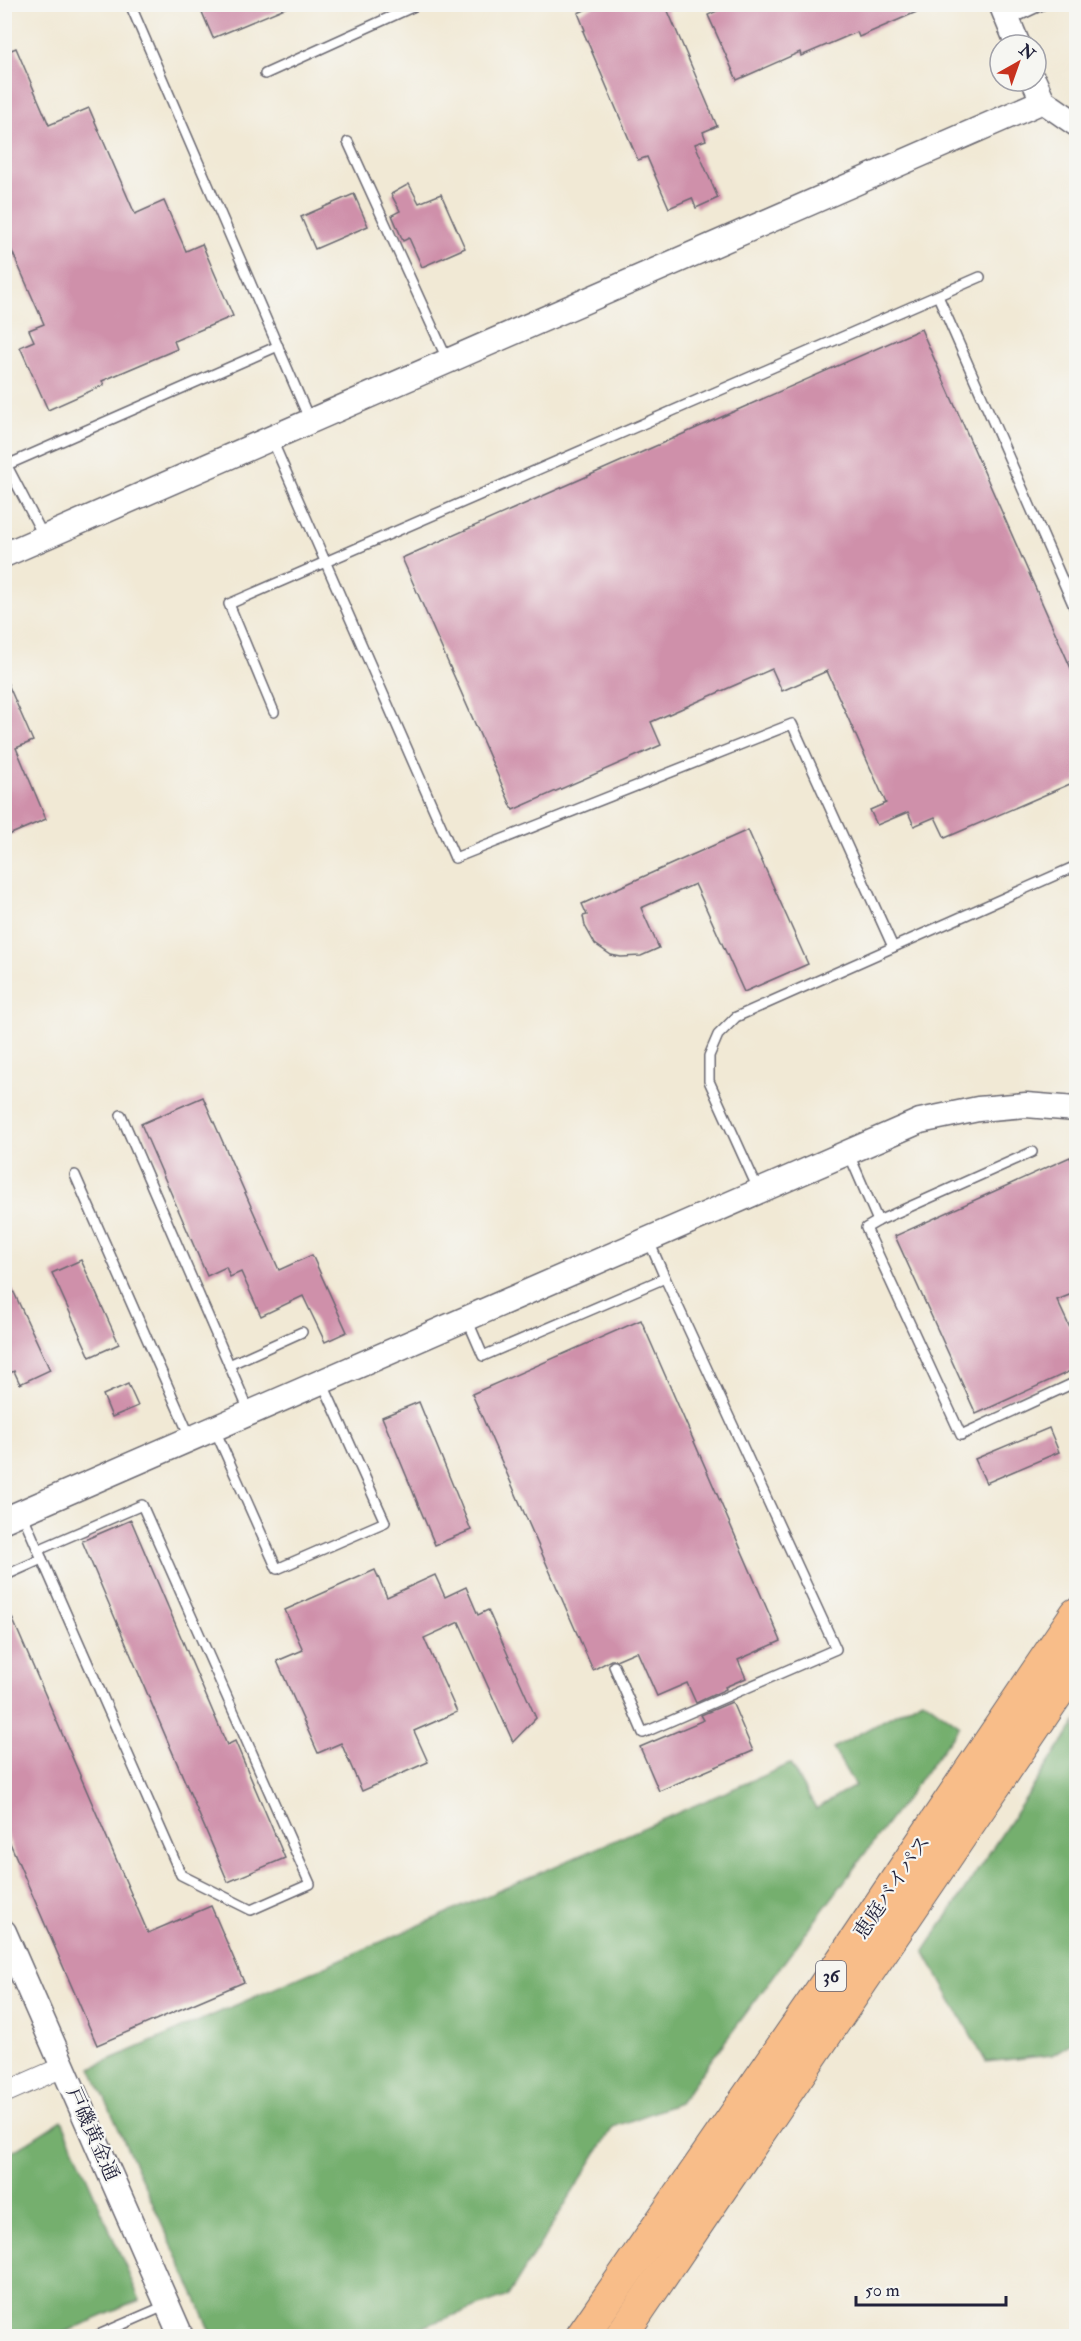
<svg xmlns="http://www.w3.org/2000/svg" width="1081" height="2341" viewBox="0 0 1081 2341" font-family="'IM FELL Double Pica','Noto Serif JP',serif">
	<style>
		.forest { fill: #74af6e; stroke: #4b6854; stroke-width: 1.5 }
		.building { fill: #cf90aa }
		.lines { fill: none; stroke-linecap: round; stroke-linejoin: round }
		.service-casing { stroke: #6a6871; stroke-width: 12 }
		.minor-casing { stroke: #6a6871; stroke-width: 22 }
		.tertiary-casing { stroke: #6a6871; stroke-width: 27 }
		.trunk-casing { stroke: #6a6871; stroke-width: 34 }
		.service { stroke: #fff; stroke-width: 9 }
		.minor { stroke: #fff; stroke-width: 20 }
		.tertiary { stroke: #fff; stroke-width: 24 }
		.trunk { stroke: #f8bd89; stroke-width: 32 }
		.labels { text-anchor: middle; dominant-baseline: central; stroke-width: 4.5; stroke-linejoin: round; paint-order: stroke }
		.shield { fill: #f6f6f2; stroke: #626272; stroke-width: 1.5 }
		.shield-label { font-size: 18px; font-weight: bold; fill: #22223b }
		.street-label { font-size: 20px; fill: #22223b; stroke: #f6f6f2 }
	</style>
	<rect width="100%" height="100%" fill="#f6f6f2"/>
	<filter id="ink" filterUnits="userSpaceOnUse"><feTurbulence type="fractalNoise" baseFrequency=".0167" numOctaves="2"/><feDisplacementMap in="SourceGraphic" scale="12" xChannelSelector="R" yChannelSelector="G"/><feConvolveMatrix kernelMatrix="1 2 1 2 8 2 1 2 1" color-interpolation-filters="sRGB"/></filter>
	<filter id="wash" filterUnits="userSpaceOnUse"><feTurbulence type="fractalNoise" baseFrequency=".008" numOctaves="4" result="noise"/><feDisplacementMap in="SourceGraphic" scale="24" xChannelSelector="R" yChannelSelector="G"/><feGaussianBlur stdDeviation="1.35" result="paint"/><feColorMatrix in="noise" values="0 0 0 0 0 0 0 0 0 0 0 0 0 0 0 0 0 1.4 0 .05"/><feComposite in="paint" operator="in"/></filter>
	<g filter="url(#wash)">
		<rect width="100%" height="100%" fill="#f1e9d5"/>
		<!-- forest -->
		<g class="forest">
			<polygon points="923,1699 960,1726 679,2103 613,2127 508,2296 397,2336 213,2336 91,2068 790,1764 816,1809 855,1786 833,1748"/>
			<polygon points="1076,1722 1076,2040 1052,2055 986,2062 924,1951"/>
			<polygon points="62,2120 140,2300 56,2336 5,2336 5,2141 11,2153"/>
		</g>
		<g id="blocks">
			<!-- building -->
			<g class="building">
				<polygon points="598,4 665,4 717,126 703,132 706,140 695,144 718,198 696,208 692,198 669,208 647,157 638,160 583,31 585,30 578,13"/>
				<polygon points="732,4 935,4 859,37 857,32 801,56 800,52 737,80 708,15"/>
				<polygon points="199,5 292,5 213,38"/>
				<polygon points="16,48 49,125 89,108 135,214 164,201 186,251 202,244 233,316 174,341 177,349 102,381 104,385 48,410 20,347 34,341 29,330 44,324 4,233 4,53"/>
				<polygon points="409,184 419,203 441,194 465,248 422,267 409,238 403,241 392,215 400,211 391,194"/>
				<polygon points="354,194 368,226 315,249 301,217"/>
				<polygon points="921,329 1077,682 1077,781 945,838 935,817 914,826 908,812 877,825 870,810 886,803 827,671 782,691 772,669 651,722 661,745 513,810 402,558"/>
				<polygon points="4,675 33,741 16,748 46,819 4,837"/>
				<polygon points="748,830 808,964 744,992 695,884 641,908 659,948 641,956 621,957 611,955 595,944 585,926 583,916 587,915 582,904"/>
				<polygon points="203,1097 279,1270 312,1255 347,1332 325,1342 303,1296 261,1316 241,1272 230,1277 226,1267 207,1276 141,1124"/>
				<polygon points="1070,1157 1077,1172 1077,1292 1057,1300 1077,1343 1077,1368 976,1414 895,1236"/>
				<polygon points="81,1260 119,1344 90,1357 52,1273"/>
				<polygon points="4,1271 50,1370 20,1384 14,1371 4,1376"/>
				<polygon points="641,1320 781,1641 738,1660 746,1678 725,1687 726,1689 696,1703 687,1683 657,1696 637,1651 616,1660 611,1660 593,1670 472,1394"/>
				<polygon points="128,1384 138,1406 112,1417 103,1395"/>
				<polygon points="419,1402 471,1530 435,1545 382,1417"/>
				<polygon points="1049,1428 1059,1452 986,1483 975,1459"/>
				<polygon points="131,1520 227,1745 235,1741 285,1858 228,1882 82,1541"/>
				<polygon points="375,1570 387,1597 435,1575 445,1597 466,1587 478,1615 488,1610 536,1718 513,1742 459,1622 424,1638 457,1712 414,1731 428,1762 362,1791 341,1743 318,1753 277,1661 303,1650 285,1610"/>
				<polygon points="4,1599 148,1933 211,1906 244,1982 97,2045 4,1829"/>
				<polygon points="732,1702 753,1751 659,1791 640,1747 704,1720 701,1715"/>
			</g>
		</g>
	</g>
	<g filter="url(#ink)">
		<use href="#blocks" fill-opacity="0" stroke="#6a6871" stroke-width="1.5"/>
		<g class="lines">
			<defs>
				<g id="service">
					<polyline points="130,4 310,421"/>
					<polyline points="1010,20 1044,4"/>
					<polyline points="265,74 419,4"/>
					<polyline points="348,142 447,359"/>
					<polyline points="938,296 1076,611"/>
					<polyline points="272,440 455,858 792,724 893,947"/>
					<polyline points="4,460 44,537"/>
					<polyline points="7,465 278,346"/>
					<polyline points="274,712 229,604 980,277"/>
					<polyline points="121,1115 250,1413"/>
					<polyline points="849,1154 878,1221 1032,1152"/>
					<polyline points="75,1175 191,1439"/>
					<polyline points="758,1189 709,1081 709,1056 718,1035 736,1017 1076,866"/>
					<polyline points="878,1221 866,1228 961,1435 1076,1382"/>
					<polyline points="467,1319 483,1356 665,1278 648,1239"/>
					<polyline points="229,1365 302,1332"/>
					<polyline points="215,1430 277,1569 385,1522 323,1384"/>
					<polyline points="22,1513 38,1550 181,1875 251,1910 310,1884 142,1505 38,1550"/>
					<polyline points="4,1576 42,1559"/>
					<polyline points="614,1666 643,1733 836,1649 665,1278"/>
					<polyline points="96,2336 167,2305"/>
				</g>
				<polyline id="minor" points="4,2093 63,2067"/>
				<g id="tertiary">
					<polyline points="1001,4 1018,45"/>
					<polyline points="1034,81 1043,101 1076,124"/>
					<polyline points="4,555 1043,101"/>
					<polyline points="4,1520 920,1121 978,1109 1026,1105 1076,1109"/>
					<polyline points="4,1932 181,2336"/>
				</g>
				<g id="trunk">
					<polyline points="582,2336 845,1956 1076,1614"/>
					<polyline points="621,2336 1076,1666"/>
				</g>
			</defs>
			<!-- service casing -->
			<use href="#service" class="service-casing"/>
			<!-- minor casing -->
			<use href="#minor" class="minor-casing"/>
			<!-- tertiary casing -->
			<use href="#tertiary" class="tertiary-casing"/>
			<!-- trunk casing -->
			<use href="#trunk" class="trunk-casing"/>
			<!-- service -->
			<use href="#service" class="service"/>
			<!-- minor -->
			<use href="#minor" class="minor"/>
			<!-- tertiary -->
			<use href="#tertiary" class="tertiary"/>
			<!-- trunk -->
			<use href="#trunk" class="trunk"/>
		</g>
	</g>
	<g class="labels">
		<!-- shield labels -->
		<rect class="shield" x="816" y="1961" width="30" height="30" rx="4.5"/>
		<g class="shield-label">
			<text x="831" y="1976">36</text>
		</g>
		<!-- street labels -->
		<g class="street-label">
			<text transform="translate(892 1887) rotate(-56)">恵庭バイパス</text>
			<text transform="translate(93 2134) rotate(66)">戸磯黄金通</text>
		</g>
	</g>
	<!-- margin -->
	<rect width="1081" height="2341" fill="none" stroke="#f6f6f2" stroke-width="24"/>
	<!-- north arrow -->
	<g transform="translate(1018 63) rotate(40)"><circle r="28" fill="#f6f6f2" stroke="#a1a1a9" stroke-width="1.5"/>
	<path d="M0-4.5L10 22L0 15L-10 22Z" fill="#c8321e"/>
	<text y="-9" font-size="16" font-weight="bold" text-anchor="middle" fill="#22223b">N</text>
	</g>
	<!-- scale -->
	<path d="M856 2296v9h150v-9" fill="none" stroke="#22223b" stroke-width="3"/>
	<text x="865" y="2296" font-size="18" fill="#22223b" stroke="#f6f6f2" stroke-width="4.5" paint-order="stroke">50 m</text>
</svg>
